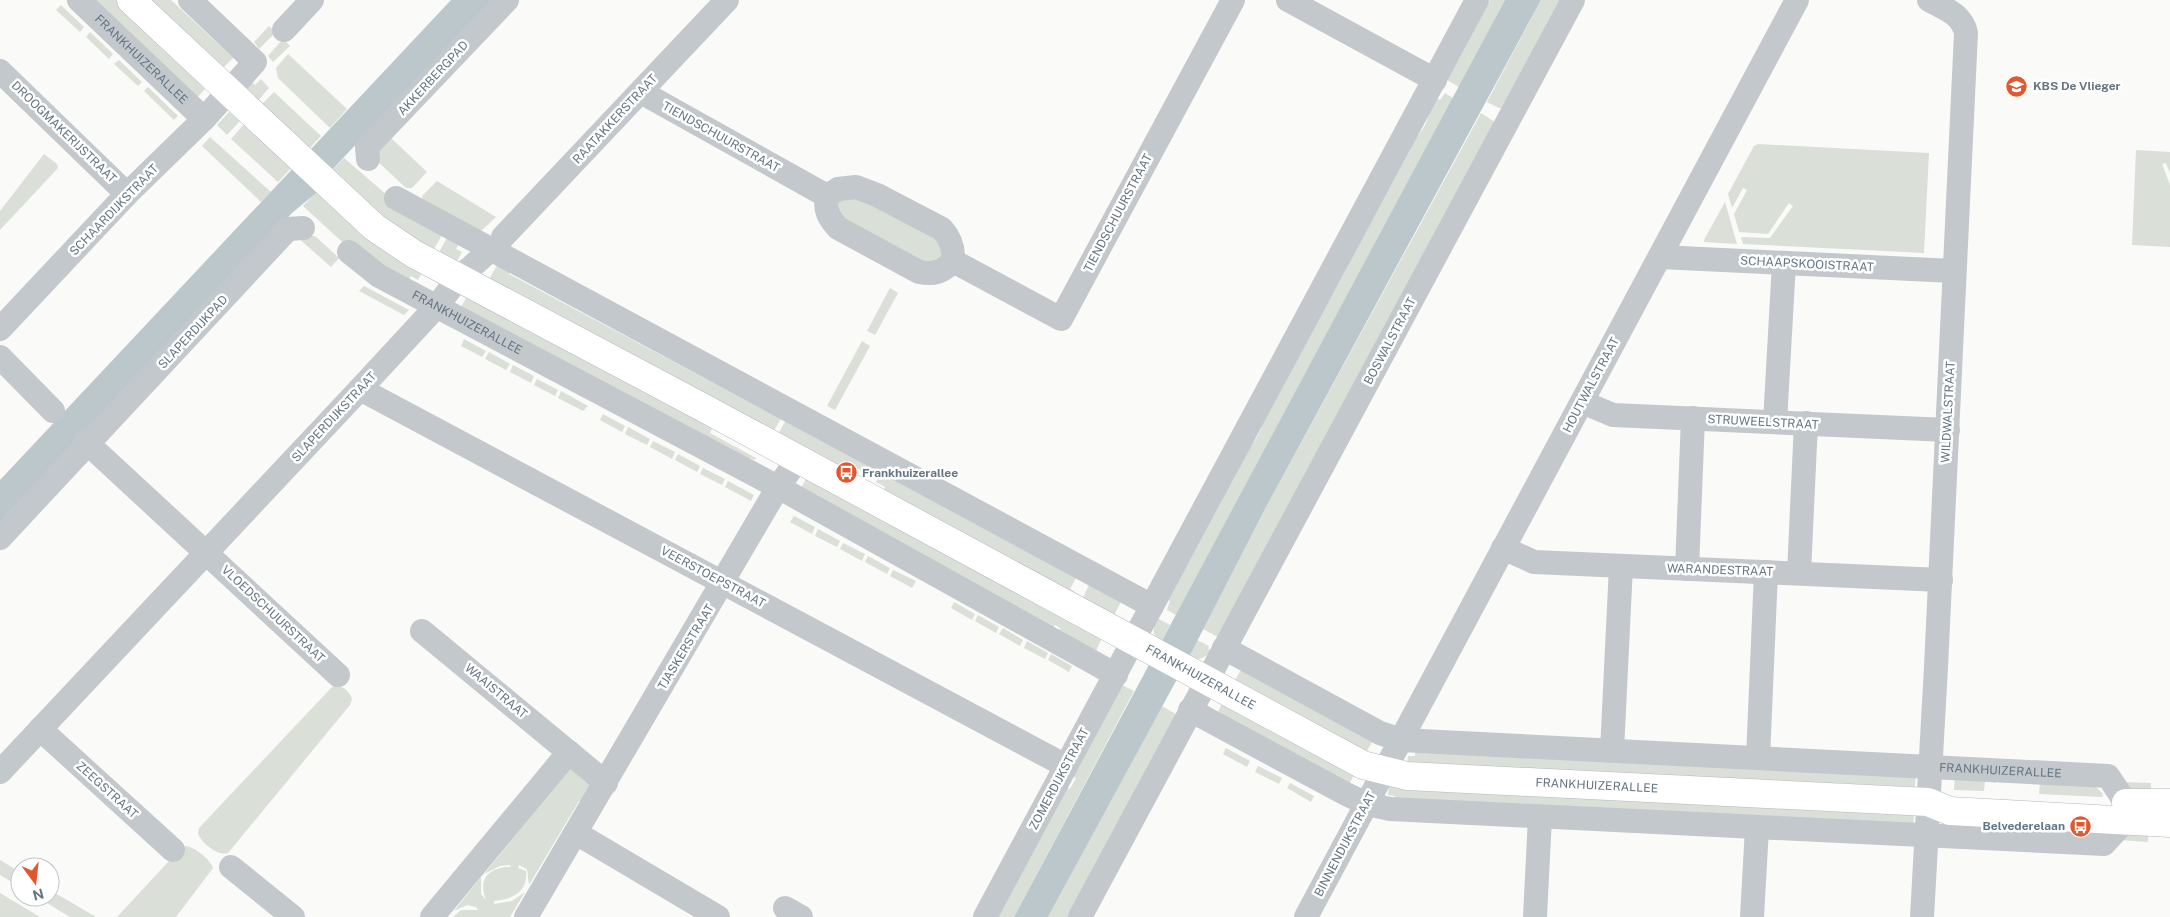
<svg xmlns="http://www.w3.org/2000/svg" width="2170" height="917" viewBox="0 0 2170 917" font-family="'Public Sans',sans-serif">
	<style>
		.green { fill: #dadfd7 }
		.water { fill: #bbc7cb }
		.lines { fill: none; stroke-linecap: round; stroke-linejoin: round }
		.secondary-casing { stroke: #b3babf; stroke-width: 29 }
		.street { stroke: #c3c8cc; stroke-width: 24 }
		.secondary { stroke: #fff; stroke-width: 28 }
		.labels { text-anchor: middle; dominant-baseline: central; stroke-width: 5; stroke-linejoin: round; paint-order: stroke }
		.street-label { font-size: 12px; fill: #657683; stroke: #fff }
		.poi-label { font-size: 12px; font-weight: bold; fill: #657683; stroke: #fff; text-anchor: start }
	</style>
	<rect width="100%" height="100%" fill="#fafaf8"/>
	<!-- green -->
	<g class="green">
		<polygon points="87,0 116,0 163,45 205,89 194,101"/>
		<polygon points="144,0 171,0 231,56 237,54 222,69"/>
		<polygon points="1490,0 1505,0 1459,87 1447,80 1450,64 1458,61"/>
		<polygon points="1541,0 1562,0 1503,108 1499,108 1487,102"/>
		<polygon points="61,5 84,27 80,32 56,10"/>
		<polygon points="269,26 276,32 259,49 254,42"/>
		<polygon points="90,32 113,54 109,59 86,37"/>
		<polygon points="283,39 290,46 273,62 268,56"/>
		<polygon points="288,54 347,109 330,128 278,78 276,68"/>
		<polygon points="119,60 142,82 138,86 114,64"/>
		<polygon points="261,79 269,88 257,102 242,88 250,80 255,85"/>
		<polygon points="148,87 178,116 174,120 144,91"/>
		<polygon points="274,92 321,136 308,150 261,105"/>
		<path d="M1445,93L1453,98L1176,615L1167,610L1170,601L1163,598L1188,564L1223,499L1225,489L1230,486L1244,459L1243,454C1255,444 1264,427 1266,411L1271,409L1306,343L1308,333L1312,332L1348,266L1349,256L1354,254L1411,149L1412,139C1426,134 1431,109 1432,96L1440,100Z"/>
		<polygon points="229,112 240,121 227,135 217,125"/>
		<polygon points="1481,113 1495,122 1220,638 1203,629 1265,509"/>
		<polygon points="244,124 293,166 278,182 231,139"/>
		<polygon points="210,137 271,192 261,202 202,146"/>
		<polygon points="390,137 427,172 412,188 406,188 374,158"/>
		<polygon points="1758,144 1929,153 1924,253 1743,244 1741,237 1770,238 1793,206 1789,203 1768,234 1739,232 1734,214 1747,190 1743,188 1732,208 1728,194 1754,146"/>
		<polygon points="2136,150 2170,152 2170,173 2166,163 2162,164 2170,185 2170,247 2132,245"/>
		<polygon points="44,154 57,164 58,168 0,230 0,211"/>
		<polygon points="344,158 387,195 443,233 433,251 402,236 329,173"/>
		<polygon points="437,181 496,217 480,232 423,202 422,196"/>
		<polygon points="318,190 407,265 421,274 418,280 411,276 407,284 351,250 303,206"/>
		<polygon points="851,194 933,233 945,253 930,267 840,221 837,200"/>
		<polygon points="1725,202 1737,244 1704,242 1704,240"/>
		<polygon points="296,236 315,236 339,258 331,267"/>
		<polygon points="448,236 460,241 456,249 462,252 456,263 438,254"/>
		<polygon points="499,262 511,270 509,274 777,417 783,415 771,436 488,281"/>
		<polygon points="364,286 409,310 404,315 359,291"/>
		<polygon points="890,288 898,293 875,335 867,331"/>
		<polygon points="466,298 516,322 712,428 710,433 756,458 755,460 750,458 746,466 459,311"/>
		<polygon points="464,339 486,351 482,357 461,346"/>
		<polygon points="862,341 870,346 835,410 827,406"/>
		<polygon points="489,352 510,364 506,370 485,359"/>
		<polygon points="513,365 534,376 531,383 510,372"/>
		<polygon points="537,379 558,390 555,396 534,385"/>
		<polygon points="561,391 588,406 583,411 558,398"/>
		<polygon points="603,414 625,426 622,432 600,420"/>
		<polygon points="787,418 788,423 873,469 880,467 874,477 847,463 841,473 776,438"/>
		<polygon points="628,427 650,439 647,445 625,434"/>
		<polygon points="653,441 675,452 672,459 650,447"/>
		<polygon points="678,454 700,466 697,472 675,460"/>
		<polygon points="703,468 725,479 722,485 700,474"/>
		<polygon points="883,468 886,476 1076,578 1070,589 1075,592 1072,597 882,494 885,487 876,482"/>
		<polygon points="807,477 1103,636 1095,653 1057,633 1060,628 1055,625 1052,630 798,494"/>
		<polygon points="728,481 754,495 751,501 725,487"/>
		<polygon points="794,516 815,527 812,534 790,522"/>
		<polygon points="818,529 840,541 837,547 815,536"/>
		<polygon points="843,543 865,554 862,561 840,549"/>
		<polygon points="868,556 890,568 887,574 865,562"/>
		<polygon points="893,570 916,581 912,588 890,576"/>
		<polygon points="1089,585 1123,598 1112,619 1081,602"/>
		<polygon points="954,602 975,614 972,620 951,608"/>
		<polygon points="978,615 999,627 996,633 975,621"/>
		<polygon points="1153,616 1170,625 1161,642 1154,634"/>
		<polygon points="1003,628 1023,640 1020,646 999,634"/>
		<polygon points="1197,640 1209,646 1208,648 1213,653 1199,659 1189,657"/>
		<polygon points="1027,641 1048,653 1045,659 1024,648"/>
		<polygon points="1051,654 1072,666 1069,672 1048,660"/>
		<polygon points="1243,666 1375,737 1367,751 1334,738 1233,684"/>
		<polygon points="1118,683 1134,691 1014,917 993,917 1063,786 1070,789 1076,778 1069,774"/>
		<path d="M336,685C343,686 350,692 352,699L350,705L228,853C218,857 200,842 198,833L199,828L332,687Z"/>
		<polygon points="1223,701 1354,775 1347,788 1215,718"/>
		<polygon points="1162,706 1179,716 1071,917 1048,917"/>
		<polygon points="1415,747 1916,772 1915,787 1407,763 1408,756 1415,756"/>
		<polygon points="1226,748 1250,761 1247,767 1223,754"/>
		<path d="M568,766L591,781L585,804L579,801L529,885L527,869L519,865L518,868L526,871C528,893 512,899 494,901V904L512,901L525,892L510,917H453L461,910H478L476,907L467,905L454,911L481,877V894L486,900C478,880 488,867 510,867L511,865L500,866L484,874L564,776Z"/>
		<polygon points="1258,766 1282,778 1279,784 1255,772"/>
		<polygon points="1955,774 1996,776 1995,783 1985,780 1984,791 1954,790"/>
		<polygon points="2040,782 2092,783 2103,794 2102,797 2039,794"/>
		<polygon points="2122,782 2151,783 2151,796 2132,796"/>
		<polygon points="1290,783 1314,796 1311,802 1287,788"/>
		<polygon points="1389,786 1409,789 1914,815 1913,830 1395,805 1395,796 1388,795"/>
		<polygon points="2149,828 2148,842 2119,840 2119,838"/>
		<path d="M183,846C193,845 210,859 213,868L176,917H117Z"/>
		<polygon points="0,860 20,872 20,887 0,875"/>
		<polygon points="50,890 96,917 70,917 37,897 50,897"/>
		<polygon points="0,893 40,917 0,917"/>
	</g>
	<!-- water -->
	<g class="water">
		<polygon points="451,0 492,0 329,173 316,193 292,213 0,524 0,480"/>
		<polygon points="1505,0 1541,0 1265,509 1189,657 1048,917 1014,917"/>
	</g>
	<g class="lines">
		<defs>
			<g id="secondary">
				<path id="s4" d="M131,0L374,227L414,254L702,407L1363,765L1407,776L1928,802L1950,811L2170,823"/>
				<polyline points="2126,803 2170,803"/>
			</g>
		</defs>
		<!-- secondary casing -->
		<use href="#secondary" class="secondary-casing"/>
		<!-- street -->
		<g class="street">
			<path id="s1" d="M79,0L204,119"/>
			<polyline points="1288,0 1435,80"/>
			<polyline points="284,30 312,0"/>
			<polyline points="0,71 127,194"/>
			<polyline points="641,92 827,196"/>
			<polyline points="368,159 367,147 507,0"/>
			<path d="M856,187L877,195L942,229C951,239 954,248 953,261C943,272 934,275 919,272L838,228C829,218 824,210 827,196L838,189Z"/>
			<polyline points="396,198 1152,606"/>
			<polyline points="503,237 727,0"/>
			<path id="s2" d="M349,252L379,276L778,487L1116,675"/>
			<polyline points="1660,257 1954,271"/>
			<polyline points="953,261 1061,319 1233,0"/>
			<polyline points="0,329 127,194 204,119 255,62 190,0"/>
			<polyline points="0,357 53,411"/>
			<polyline points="360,389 1066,766"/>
			<polyline points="1582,402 1613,415 1948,430"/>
			<polyline points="1775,422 1784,263"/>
			<polyline points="85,441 338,675"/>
			<polyline points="0,538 288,229 303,228"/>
			<polyline points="1503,548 1534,562 1941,580"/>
			<polyline points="1687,569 1693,418"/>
			<polyline points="1799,573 1806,423"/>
			<polyline points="422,631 606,783"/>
			<path id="s3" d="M1224,648L1380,733L1401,740L2108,776L2126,803"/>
			<polyline points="1190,710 1346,794 1367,804 1390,809 2104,844 2126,820"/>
			<polyline points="40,729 173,850"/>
			<polyline points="1612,751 1621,566"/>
			<polyline points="1758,758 1766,572"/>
			<polyline points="0,772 360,389 436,307 458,279 490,250"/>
			<polyline points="576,833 718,917"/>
			<polyline points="231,867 293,917"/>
			<polyline points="785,908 801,917"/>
			<polyline points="432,917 569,752"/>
			<polyline points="526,917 778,487 798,459"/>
			<polyline points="985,917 1477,0"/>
			<polyline points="1080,917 1573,0"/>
			<polyline points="1306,917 1797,0"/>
			<polyline points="1535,917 1540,817"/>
			<polyline points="1752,917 1757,828"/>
			<path d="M1922,917L1936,667L1966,33C1962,14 1945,9 1929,0"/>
		</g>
		<!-- secondary -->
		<use href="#secondary" class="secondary"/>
	</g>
	<!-- icons -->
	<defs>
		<symbol id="school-disc" viewBox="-11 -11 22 22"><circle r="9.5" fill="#e4572e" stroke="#fff"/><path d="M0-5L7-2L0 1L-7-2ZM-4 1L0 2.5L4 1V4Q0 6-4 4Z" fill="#fff"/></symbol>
		<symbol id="bus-disc" viewBox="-11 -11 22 22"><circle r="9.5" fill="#e4572e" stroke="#fff"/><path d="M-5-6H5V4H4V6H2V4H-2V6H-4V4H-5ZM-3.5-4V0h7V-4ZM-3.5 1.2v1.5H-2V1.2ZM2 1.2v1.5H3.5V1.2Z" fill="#fff"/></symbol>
	</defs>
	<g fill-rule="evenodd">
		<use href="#school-disc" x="2004" y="74" width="25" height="25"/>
		<use href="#bus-disc" x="834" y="460" width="25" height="25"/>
		<use href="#bus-disc" x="2068" y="814" width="25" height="25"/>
	</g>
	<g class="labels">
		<!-- street labels -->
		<g class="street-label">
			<text stroke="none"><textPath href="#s1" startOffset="86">FRANKHUIZERALLEE</textPath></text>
			<text transform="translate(433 78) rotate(-47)">AKKERBERGPAD</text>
			<text transform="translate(615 119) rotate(-47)">RAATAKKERSTRAAT</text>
			<text transform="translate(64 132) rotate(44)">DROOGMAKERIJSTRAAT</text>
			<text transform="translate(721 137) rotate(29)">TIENDSCHUURSTRAAT</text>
			<text transform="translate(114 210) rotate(-46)">SCHAARDIJKSTRAAT</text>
			<text transform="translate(1118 213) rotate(-62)">TIENDSCHUURSTRAAT</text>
			<text transform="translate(1807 264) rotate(3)">SCHAAPSKOOISTRAAT</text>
			<text stroke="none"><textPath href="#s2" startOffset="138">FRANKHUIZERALLEE</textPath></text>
			<text transform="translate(193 332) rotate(-47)">SLAPERDIJKPAD</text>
			<text transform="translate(1390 341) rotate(-62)">BOSWALSTRAAT</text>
			<text transform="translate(1591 385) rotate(-62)">HOUTWALSTRAAT</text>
			<text transform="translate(1948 412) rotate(-87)">WILDWALSTRAAT</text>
			<text transform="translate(334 417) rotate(-47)">SLAPERDIJKSTRAAT</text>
			<text transform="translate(1763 422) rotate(3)">STRUWEELSTRAAT</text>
			<text transform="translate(1720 570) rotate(2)">WARANDESTRAAT</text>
			<text transform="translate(713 577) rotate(28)">VEERSTOEPSTRAAT</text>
			<text transform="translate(273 614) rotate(43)">VLOEDSCHUURSTRAAT</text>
			<text transform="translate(686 647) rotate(-59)">TJASKERSTRAAT</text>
			<text stroke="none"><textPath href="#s4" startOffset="1274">FRANKHUIZERALLEE</textPath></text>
			<text transform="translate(496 691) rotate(40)">WAAISTRAAT</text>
			<text stroke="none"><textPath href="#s3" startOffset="800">FRANKHUIZERALLEE</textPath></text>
			<text transform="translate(1059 779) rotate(-62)">ZOMERDIJKSTRAAT</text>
			<text stroke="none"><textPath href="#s4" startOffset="1694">FRANKHUIZERALLEE</textPath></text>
			<text transform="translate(107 790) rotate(42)">ZEEGSTRAAT</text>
			<text transform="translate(1345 844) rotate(-62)">BINNENDIJKSTRAAT</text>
		</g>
		<!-- poi labels -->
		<g class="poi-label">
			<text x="2033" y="86">KBS De Vlieger</text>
			<text x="862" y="473">Frankhuizerallee</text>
			<text x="2065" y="826" text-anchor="end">Belvederelaan</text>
		</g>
	</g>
	<!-- north arrow -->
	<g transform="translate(35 882) rotate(165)"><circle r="24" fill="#ffffff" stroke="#c1c8cd"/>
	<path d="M0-4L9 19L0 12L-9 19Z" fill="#e4572e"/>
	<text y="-8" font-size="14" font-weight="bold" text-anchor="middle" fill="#657683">N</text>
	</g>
</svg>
